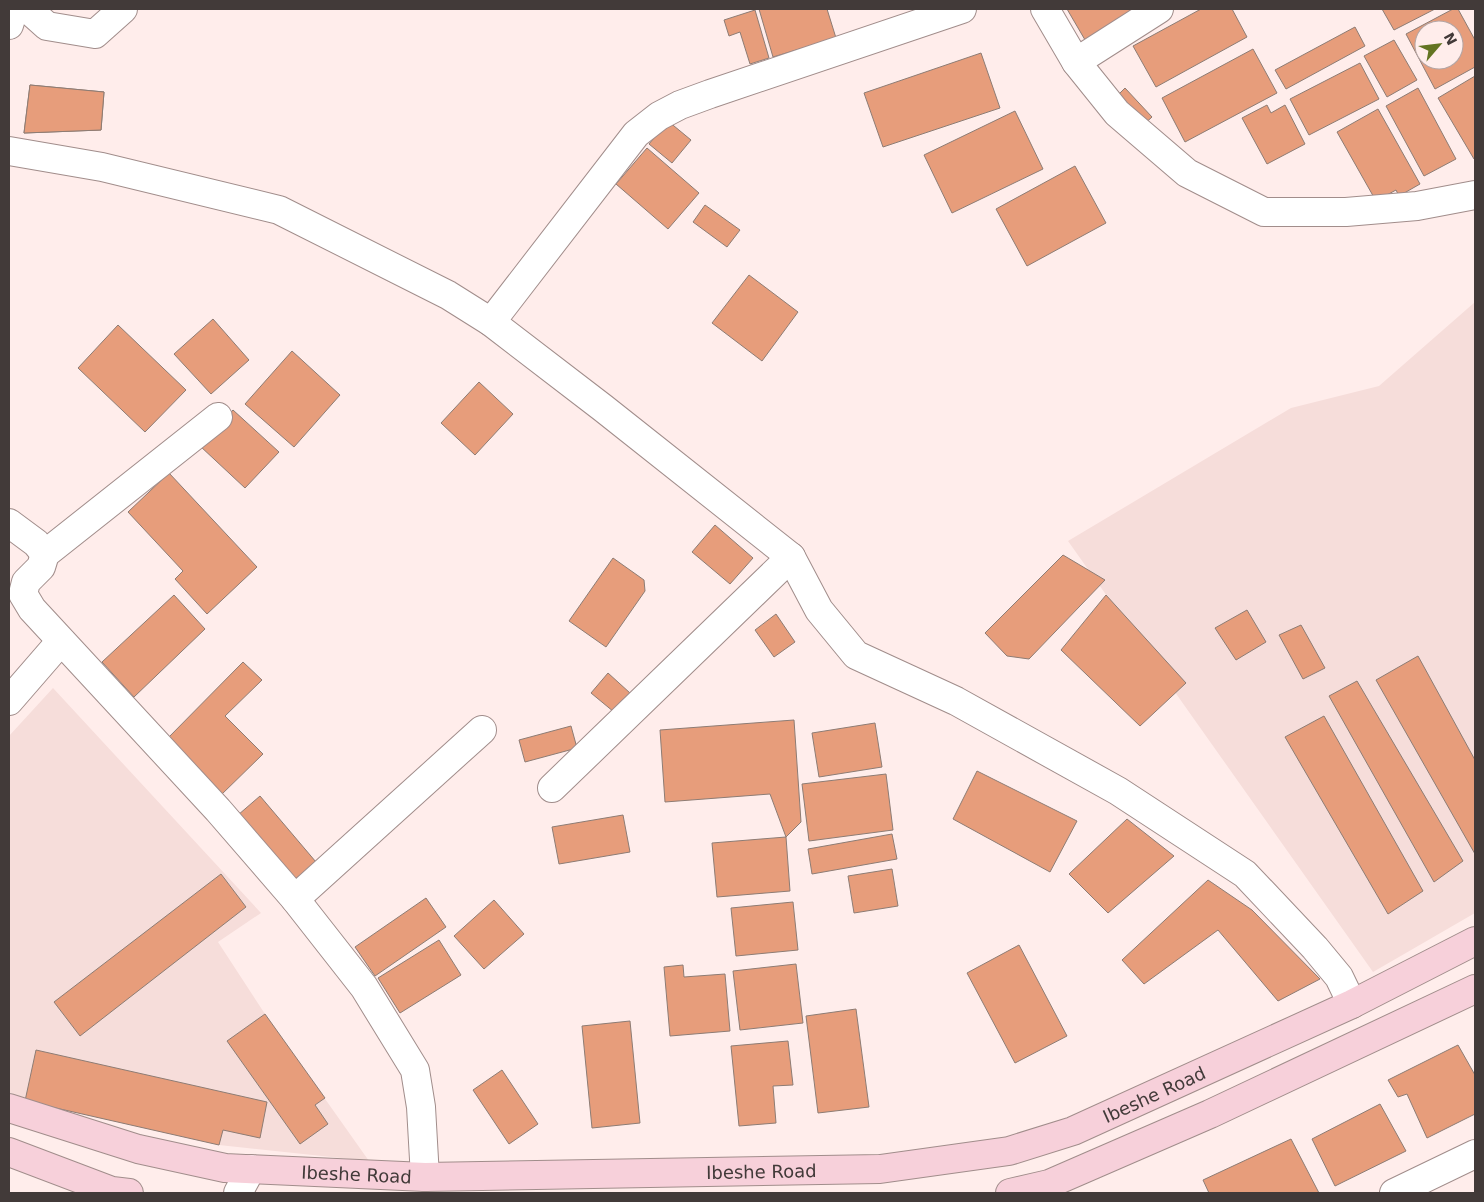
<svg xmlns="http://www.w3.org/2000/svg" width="1484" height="1202" viewBox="0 0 1484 1202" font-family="'DejaVu Sans',sans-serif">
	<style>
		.built { fill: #f6ddda }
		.building { fill: #e79d7b; stroke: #8d7c74; fill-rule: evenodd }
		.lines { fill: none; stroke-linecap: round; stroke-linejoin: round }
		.minor-casing { stroke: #a18d8b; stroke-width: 30 }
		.secondary-casing { stroke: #a18d8b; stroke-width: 30 }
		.minor { stroke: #fff; stroke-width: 28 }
		.secondary { stroke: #f7d0da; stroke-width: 28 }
		.labels { text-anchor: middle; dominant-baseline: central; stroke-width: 4; stroke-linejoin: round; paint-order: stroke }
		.street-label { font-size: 18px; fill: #423a39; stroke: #ffedeb }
	</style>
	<rect width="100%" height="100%" fill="#ffedeb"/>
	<!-- built -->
	<g class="built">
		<polygon points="1475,302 1475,913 1373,972 1068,541 1291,408 1379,386"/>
		<polygon points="53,688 261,913 218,942 265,1014 369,1161 219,1145 25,1101 9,1092 9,736"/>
	</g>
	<!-- building -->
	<g class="building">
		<polygon points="759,9 827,9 836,38 773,57"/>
		<polygon points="1067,9 1144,9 1088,45"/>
		<polygon points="1201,9 1232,9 1247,37 1156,87 1133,46"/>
		<polygon points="1382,9 1435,9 1394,30"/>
		<path d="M1453,9H1458L1475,40V67L1435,89L1406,34ZM1424,30H1454V60H1424Z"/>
		<polygon points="755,10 769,58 750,64 740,32 729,36 724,20"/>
		<polygon points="1355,27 1365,46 1286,89 1275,70"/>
		<polygon points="1394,40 1417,80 1387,97 1364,56"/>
		<polygon points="1253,49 1277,93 1185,142 1162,98"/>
		<polygon points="981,53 1000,108 883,147 864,93"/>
		<polygon points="1360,63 1379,99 1309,135 1290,99"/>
		<polygon points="1475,76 1475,159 1474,159 1438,98"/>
		<polygon points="30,85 104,92 101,130 24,133"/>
		<polygon points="30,85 104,92 101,130 24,133"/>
		<polygon points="1125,88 1152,117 1141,127 1114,99"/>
		<polygon points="1418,88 1456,159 1424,176 1386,106"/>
		<polygon points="1267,105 1271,113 1285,105 1305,144 1267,164 1242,118"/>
		<polygon points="1378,109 1420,184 1399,196 1396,190 1376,201 1337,132"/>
		<polygon points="1015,111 1043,169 952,213 924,155"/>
		<polygon points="668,121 691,140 672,163 649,144"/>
		<polygon points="647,148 699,193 668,229 616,184"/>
		<polygon points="1075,166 1106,223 1027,266 996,209"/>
		<polygon points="705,205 740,230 727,247 693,222"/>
		<polygon points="749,275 798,312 762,361 712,323"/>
		<polygon points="213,319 249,360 211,394 174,354"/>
		<polygon points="118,325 186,390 145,432 78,368"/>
		<polygon points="292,351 340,395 294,447 245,404"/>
		<polygon points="479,382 513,414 475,455 441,423"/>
		<polygon points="233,410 279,452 245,488 200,446"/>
		<polygon points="169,473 257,567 207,614 175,579 183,571 128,512"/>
		<polygon points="715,525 753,558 730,584 692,552"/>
		<polygon points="1063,555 1105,580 1029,659 1007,656 985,633"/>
		<polygon points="613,558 644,580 645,591 606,647 569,621"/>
		<polygon points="174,595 205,629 134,697 102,662"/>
		<polygon points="1106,595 1186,683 1140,726 1061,650"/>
		<polygon points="1247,610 1266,642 1236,660 1215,628"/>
		<polygon points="776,614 795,642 774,657 755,630"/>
		<polygon points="1301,625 1325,668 1303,679 1279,635"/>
		<polygon points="1418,656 1475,760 1475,854 1376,680"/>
		<polygon points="243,662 262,680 225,716 263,754 220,796 166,740"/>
		<polygon points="608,673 630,693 614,712 591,693"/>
		<polygon points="1357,681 1463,861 1434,882 1329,696"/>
		<polygon points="1324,716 1423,891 1388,914 1285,737"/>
		<polygon points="794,720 801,822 786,837 770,794 665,802 660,730"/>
		<polygon points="875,723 882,767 819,777 812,733"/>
		<polygon points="571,726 577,748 525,762 519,740"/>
		<polygon points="977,771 1077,821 1050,872 953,819"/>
		<polygon points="886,774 893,830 809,841 802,784"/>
		<polygon points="260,796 316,862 293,881 238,815"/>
		<polygon points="623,815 630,852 559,864 552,827"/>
		<polygon points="1127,819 1174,856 1108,913 1069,874"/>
		<polygon points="892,834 897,859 812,874 808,849"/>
		<polygon points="786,837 790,891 717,897 712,843"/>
		<polygon points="892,869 898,906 854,913 848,876"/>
		<polygon points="221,874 246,907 80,1036 54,1002"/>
		<polygon points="1208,880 1252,910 1320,979 1278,1001 1218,930 1144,984 1122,960"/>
		<polygon points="426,898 446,927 375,976 355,947"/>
		<polygon points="494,900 524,934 484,969 454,936"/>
		<polygon points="793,902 798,950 736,956 731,908"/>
		<polygon points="439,940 461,975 400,1013 378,978"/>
		<polygon points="1019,945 1067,1036 1015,1063 967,973"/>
		<polygon points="796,964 803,1023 740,1030 733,971"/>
		<polygon points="683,965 684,977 725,974 730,1031 670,1036 664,967"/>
		<polygon points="856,1009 869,1107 818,1113 806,1016"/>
		<polygon points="265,1014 325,1098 315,1105 328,1124 300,1144 227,1041"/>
		<polygon points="630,1021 640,1123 592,1128 582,1026"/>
		<polygon points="788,1041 793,1085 773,1086 776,1123 739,1126 731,1046"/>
		<polygon points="1458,1045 1475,1075 1475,1114 1427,1138 1407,1094 1398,1097 1388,1080"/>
		<polygon points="36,1050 267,1102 260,1138 223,1130 219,1145 25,1101"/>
		<polygon points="502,1070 538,1124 509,1144 473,1090"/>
		<polygon points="1380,1104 1406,1151 1335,1186 1312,1139"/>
		<polygon points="1291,1139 1319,1193 1209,1193 1203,1180"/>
	</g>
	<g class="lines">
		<defs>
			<g id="minor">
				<polyline points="28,9 47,26 95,34 123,9"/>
				<polyline points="1045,9 1076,62 1117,113 1187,173 1264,212 1346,212 1417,206 1475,195"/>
				<polyline points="9,25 14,9"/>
				<polyline points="1076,62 1159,9"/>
				<polyline points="9,151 102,167 279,210 448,295 491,322 603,408 791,557 819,610 856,655 956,701 1118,791 1245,874 1315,948 1339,977 1352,1004"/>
				<polyline points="491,322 636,134 659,116 680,105 710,94 962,9"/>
				<polyline points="218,417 45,554 41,567 26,582 23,594 32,609 218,810 295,899 364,987 415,1070 421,1107 425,1177"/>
				<polyline points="9,523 36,543 45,554"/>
				<polyline points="9,701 61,641"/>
				<polyline points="552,788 791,557"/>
				<polyline points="295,899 482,730"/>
				<polyline points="238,1193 251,1169"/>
				<polyline points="1394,1193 1475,1154"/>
			</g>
			<g id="secondary">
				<path id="s1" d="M9,1108L138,1149L225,1168L425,1177L880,1169L1009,1151L1073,1131L1352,1004L1475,941"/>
				<polyline points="9,1152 112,1191 129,1193"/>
				<polyline points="1010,1193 1049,1184 1210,1114 1475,989"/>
			</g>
		</defs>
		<!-- minor casing -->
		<use href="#minor" class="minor-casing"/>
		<!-- secondary casing -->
		<use href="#secondary" class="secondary-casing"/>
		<!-- minor -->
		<use href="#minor" class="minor"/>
		<!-- secondary -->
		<use href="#secondary" class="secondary"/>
	</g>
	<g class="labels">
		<!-- street labels -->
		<g class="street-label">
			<text stroke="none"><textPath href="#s1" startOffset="1166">Ibeshe Road</textPath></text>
			<text stroke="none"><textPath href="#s1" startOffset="761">Ibeshe Road</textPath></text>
			<text stroke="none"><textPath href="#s1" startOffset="356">Ibeshe Road</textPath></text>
		</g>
	</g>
	<!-- border -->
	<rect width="1484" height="1202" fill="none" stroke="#423a39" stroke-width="20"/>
	<!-- north arrow -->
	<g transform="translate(1439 45) rotate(62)"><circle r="24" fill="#ffedeb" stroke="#b3a5a4"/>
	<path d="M0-4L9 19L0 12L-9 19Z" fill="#637422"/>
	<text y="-8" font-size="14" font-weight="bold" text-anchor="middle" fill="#423a39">N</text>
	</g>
</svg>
